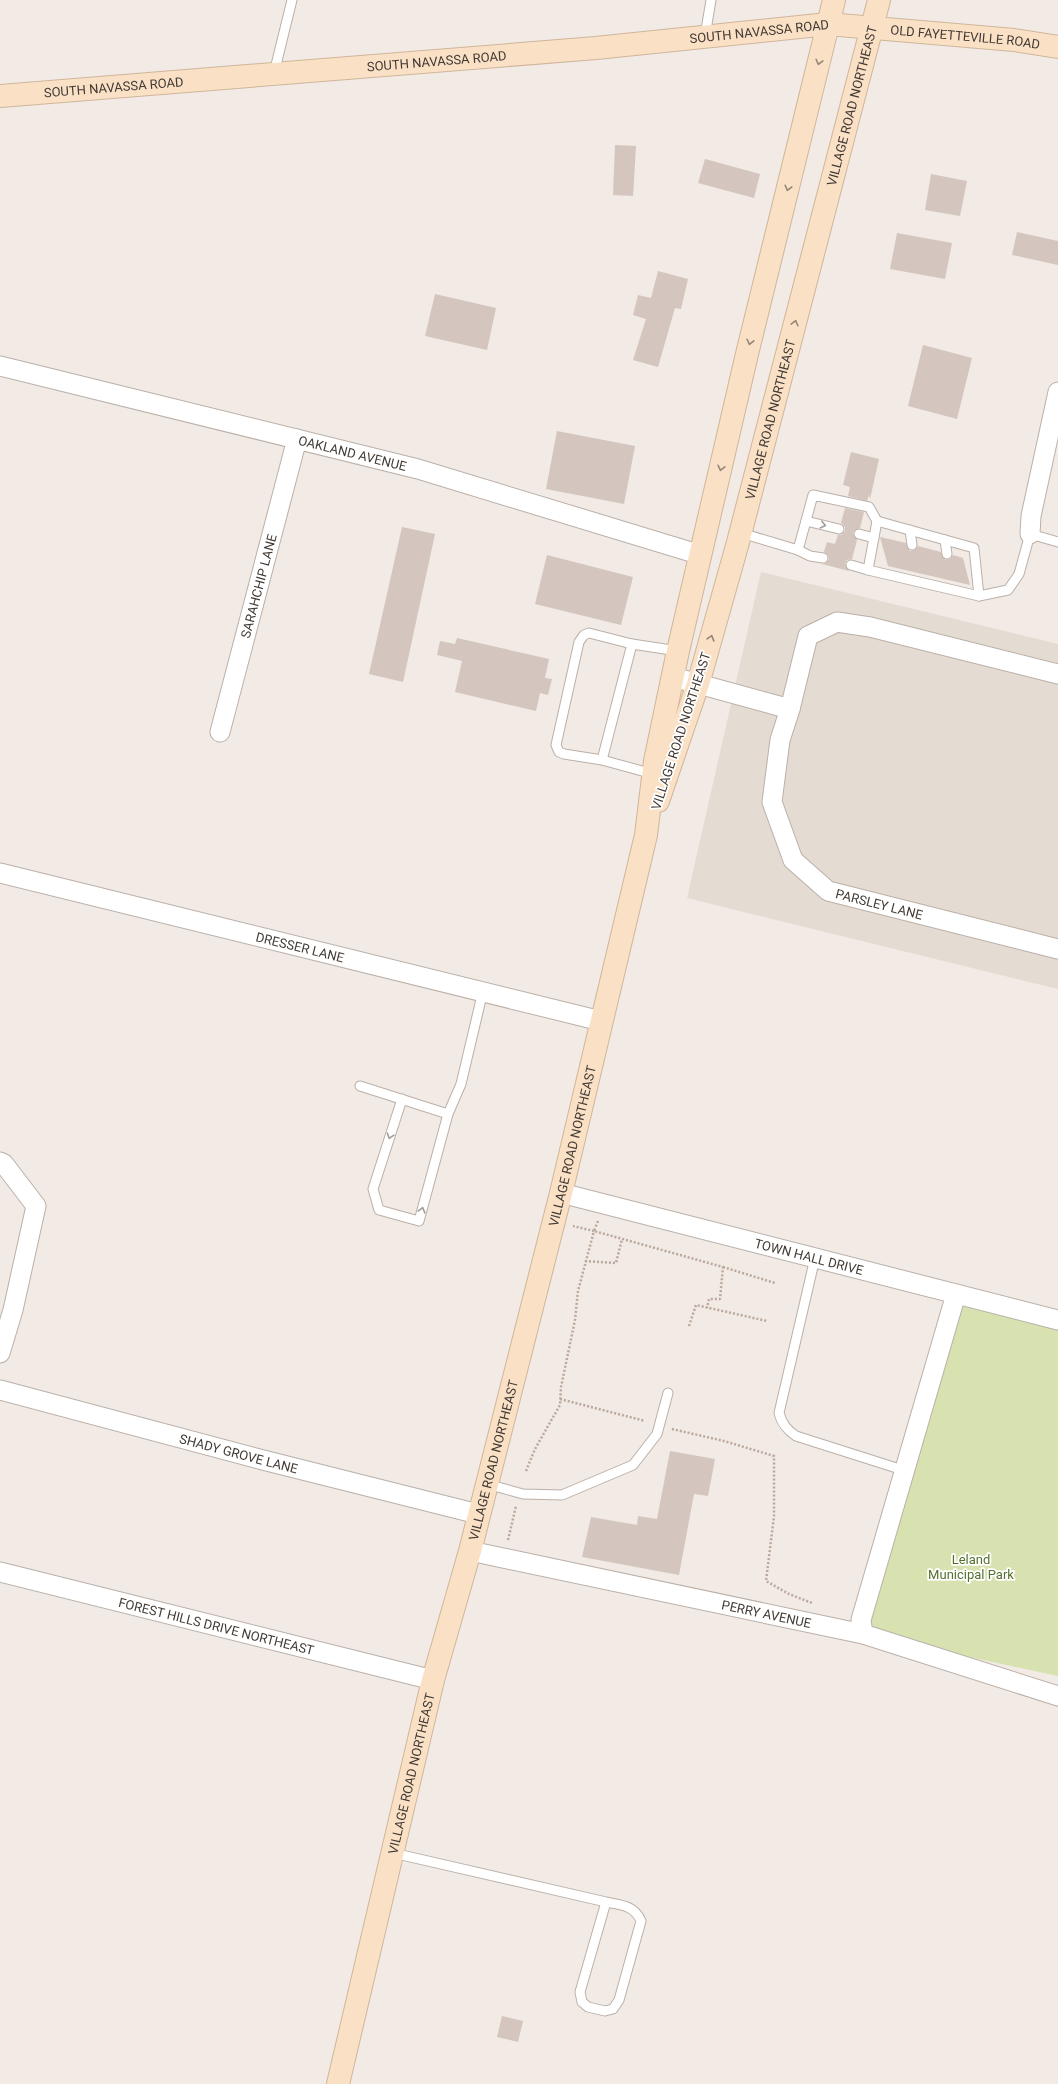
<svg xmlns="http://www.w3.org/2000/svg" width="1058" height="2084" viewBox="0 0 1058 2084" font-family="Roboto,sans-serif">
	<style>
		.residential { fill: #e4dbd3 }
		.green { fill: #d7e2b0 }
		.building { fill: #d4c6be }
		.lines { fill: none; stroke-linecap: round; stroke-linejoin: round }
		.lane-casing { stroke: #bbb0a8; stroke-width: 11 }
		.street-casing { stroke: #bbb0a8; stroke-width: 21 }
		.secondary-casing { stroke: #d0b59a; stroke-width: 24 }
		.path { stroke: #bca89b; stroke-width: 2.5; stroke-dasharray: 2 2; stroke-linecap: butt }
		.lane { stroke: #fff; stroke-width: 9 }
		.street { stroke: #fff; stroke-width: 19 }
		.secondary { stroke: #fae1c6; stroke-width: 22 }
		.oneway { stroke: #958576 }
		.oneway2 { stroke: #a09c9a }
		.labels { text-anchor: middle; dominant-baseline: central; stroke-width: 3.5; stroke-linejoin: round; paint-order: stroke }
		.street-label { font-size: 13px; fill: #423a35; stroke: #fff }
		.park-label { font-size: 13px; fill: #556f2d; stroke: #fff }
	</style>
	<rect width="100%" height="100%" fill="#f1eae5"/>
	<!-- residential -->
	<polygon class="residential" points="761,572 1058,644 1058,989 687,898"/>
	<!-- green -->
	<polygon class="green" points="956,1294 1058,1325 1058,1676 863,1634"/>
	<!-- building -->
	<g class="building">
		<polygon points="615,145 636,146 633,196 613,195"/>
		<polygon points="705,159 760,174 754,198 698,183"/>
		<polygon points="931,174 967,181 960,216 925,210"/>
		<polygon points="1017,232 1058,241 1058,265 1012,255"/>
		<polygon points="897,233 952,243 945,279 890,269"/>
		<polygon points="658,271 688,279 681,309 675,308 658,367 633,360 646,319 633,315 638,295 651,298"/>
		<polygon points="435,294 496,308 487,350 425,336"/>
		<polygon points="923,345 972,358 957,419 908,406"/>
		<polygon points="557,431 635,446 624,504 546,489"/>
		<polygon points="851,452 879,459 870,499 869,495 867,501 848,496 850,487 843,485"/>
		<polygon points="845,508 864,512 860,528 855,530 853,533 857,540 852,559 847,560 845,564 849,571 822,564 826,563 829,559 828,555 824,552 827,542 835,544 838,535 841,535 845,531 845,527 841,523"/>
		<polygon points="402,527 435,534 403,682 369,674"/>
		<polygon points="880,537 906,543 910,551 915,550 918,546 941,552 945,560 950,559 953,555 963,558 970,585 888,566"/>
		<polygon points="547,555 633,577 621,625 535,604"/>
		<polygon points="457,638 549,659 545,678 552,679 548,695 540,693 536,711 455,692 462,661 437,655 440,641 455,644"/>
		<polygon points="670,1451 715,1459 708,1496 694,1494 679,1575 582,1557 591,1517 637,1525 638,1516 657,1519"/>
		<polygon points="502,2016 523,2021 518,2042 497,2037"/>
	</g>
	<g class="lines">
		<defs>
			<g id="lane">
				<polyline points="705,36 711,0"/>
				<polyline points="274,73 292,0"/>
				<polyline points="806,521 839,529"/>
				<polyline points="877,521 974,548 979,596"/>
				<polyline points="910,530 912,545"/>
				<polyline points="741,533 798,550 813,495 869,507 877,521 868,570 979,596 1008,590 1019,574 1030,534 1058,542"/>
				<polyline points="859,534 874,538"/>
				<polyline points="945,540 947,554"/>
				<polyline points="798,550 810,556 823,558"/>
				<polyline points="851,565 868,570"/>
				<polyline points="602,760 564,754 559,752 556,745 579,642 584,635 589,633 632,644"/>
				<polyline points="653,774 602,760 632,644 678,651"/>
				<polyline points="360,1086 448,1114 461,1084 483,991"/>
				<polyline points="402,1099 373,1189 379,1210 419,1221 448,1114"/>
				<path d="M815,1258L779,1413C782,1424 787,1430 796,1436L906,1471"/>
				<polyline points="487,1484 523,1494 562,1495 633,1465 657,1434 668,1393"/>
				<path d="M393,1853L606,1902C621,1905 634,1905 641,1921L619,2000L613,2009L605,2011L588,2007L582,2002L580,1992L606,1902"/>
			</g>
			<g id="street">
				<path id="s1" d="M0,366L418,469L701,555"/>
				<polyline points="1030,534 1031,516 1058,392"/>
				<path id="s2" d="M1058,674L870,627L837,622L808,636L790,709L780,740L772,802L793,860L828,891L1058,949"/>
				<polyline points="673,677 790,709"/>
				<path id="s3" d="M220,732L297,439"/>
				<path id="s4" d="M0,873L601,1021"/>
				<polyline points="0,1162 4,1164 36,1206 13,1310 0,1353"/>
				<path id="s5" d="M561,1193L1058,1320"/>
				<path id="s6" d="M0,1390L263,1460L478,1514"/>
				<path id="s7" d="M470,1551L863,1634L1058,1696"/>
				<path id="s8" d="M0,1572L433,1680"/>
				<polyline points="863,1634 861,1620 956,1294"/>
			</g>
			<g id="secondary">
				<path id="s9" d="M0,96L596,48L828,24L1014,40L1058,47"/>
				<path id="s10" d="M658,801L698,684L737,546L879,0"/>
				<path id="s11" d="M338,2084L433,1680L470,1551L561,1193L646,835L655,761L678,651L747,354L834,0"/>
			</g>
		</defs>
		<!-- lane casing -->
		<use href="#lane" class="lane-casing"/>
		<!-- street casing -->
		<use href="#street" class="street-casing"/>
		<!-- secondary casing -->
		<use href="#secondary" class="secondary-casing"/>
		<!-- path -->
		<g class="path">
			<polyline points="598,1221 594,1231 723,1267 720,1299 709,1299 707,1308"/>
			<polyline points="585,1261 616,1263 622,1239"/>
			<polyline points="723,1267 775,1283"/>
			<polyline points="689,1326 696,1305 767,1321"/>
			<polyline points="560,1399 645,1421"/>
			<polyline points="672,1429 724,1441 774,1456 774,1516 766,1581 789,1594 812,1603"/>
			<polyline points="526,1471 535,1449 560,1405 561,1387 575,1320 578,1291 594,1231 573,1226"/>
			<polyline points="508,1540 516,1506"/>
		</g>
		<!-- lane -->
		<use href="#lane" class="lane"/>
		<!-- street -->
		<use href="#street" class="street"/>
		<!-- secondary -->
		<use href="#secondary" class="secondary"/>
	</g>
	<!-- one-way arrows -->
	<defs><path id="oneway-chevron" d="M-2-3.5L2.5 0L-2 3.5" fill="none" stroke-width="1.6" stroke-linecap="round" stroke-linejoin="round"/></defs>
	<g class="oneway">
		<use href="#oneway-chevron" transform="translate(819 62) rotate(104)"/>
		<use href="#oneway-chevron" transform="translate(788 188) rotate(104)"/>
		<use href="#oneway-chevron" transform="translate(795 323) rotate(-76)"/>
		<use href="#oneway-chevron" transform="translate(750 342) rotate(103)"/>
		<use href="#oneway-chevron" transform="translate(721 468) rotate(103)"/>
		<use href="#oneway-chevron" transform="translate(711 638) rotate(-74)"/>
	</g>
	<g class="oneway2">
		<use href="#oneway-chevron" transform="translate(823 525) rotate(13)"/>
		<use href="#oneway-chevron" transform="translate(390 1136) rotate(108)"/>
		<use href="#oneway-chevron" transform="translate(422 1210) rotate(-75)"/>
	</g>
	<g class="labels">
		<!-- street labels -->
		<g class="street-label">
			<text stroke="none"><textPath href="#s9" startOffset="762">SOUTH NAVASSA ROAD</textPath></text>
			<text stroke="none"><textPath href="#s9" startOffset="969">OLD FAYETTEVILLE ROAD</textPath></text>
			<text stroke="none"><textPath href="#s9" startOffset="438">SOUTH NAVASSA ROAD</textPath></text>
			<text stroke="none"><textPath href="#s9" startOffset="114">SOUTH NAVASSA ROAD</textPath></text>
			<text stroke="none"><textPath href="#s10" startOffset="722">VILLAGE ROAD NORTHEAST</textPath></text>
			<text stroke="none"><textPath href="#s10" startOffset="398">VILLAGE ROAD NORTHEAST</textPath></text>
			<text stroke="none"><textPath href="#s1" startOffset="363">OAKLAND AVENUE</textPath></text>
			<text stroke="none"><textPath href="#s3" startOffset="151">SARAHCHIP LANE</textPath></text>
			<text transform="translate(681 731) rotate(-72)">VILLAGE ROAD NORTHEAST</text>
			<text stroke="none"><textPath href="#s2" startOffset="591">PARSLEY LANE</textPath></text>
			<text stroke="none"><textPath href="#s4" startOffset="309">DRESSER LANE</textPath></text>
			<text stroke="none"><textPath href="#s11" startOffset="967">VILLAGE ROAD NORTHEAST</textPath></text>
			<text stroke="none"><textPath href="#s5" startOffset="256">TOWN HALL DRIVE</textPath></text>
			<text stroke="none"><textPath href="#s6" startOffset="247">SHADY GROVE LANE</textPath></text>
			<text stroke="none"><textPath href="#s11" startOffset="643">VILLAGE ROAD NORTHEAST</textPath></text>
			<text stroke="none"><textPath href="#s7" startOffset="303">PERRY AVENUE</textPath></text>
			<text stroke="none"><textPath href="#s8" startOffset="223">FOREST HILLS DRIVE NORTHEAST</textPath></text>
			<text stroke="none"><textPath href="#s11" startOffset="319">VILLAGE ROAD NORTHEAST</textPath></text>
		</g>
		<!-- park labels -->
		<g class="park-label">
			<text x="971" y="1559">Leland<tspan x="971" dy="15">Municipal Park</tspan></text>
		</g>
	</g>
</svg>
